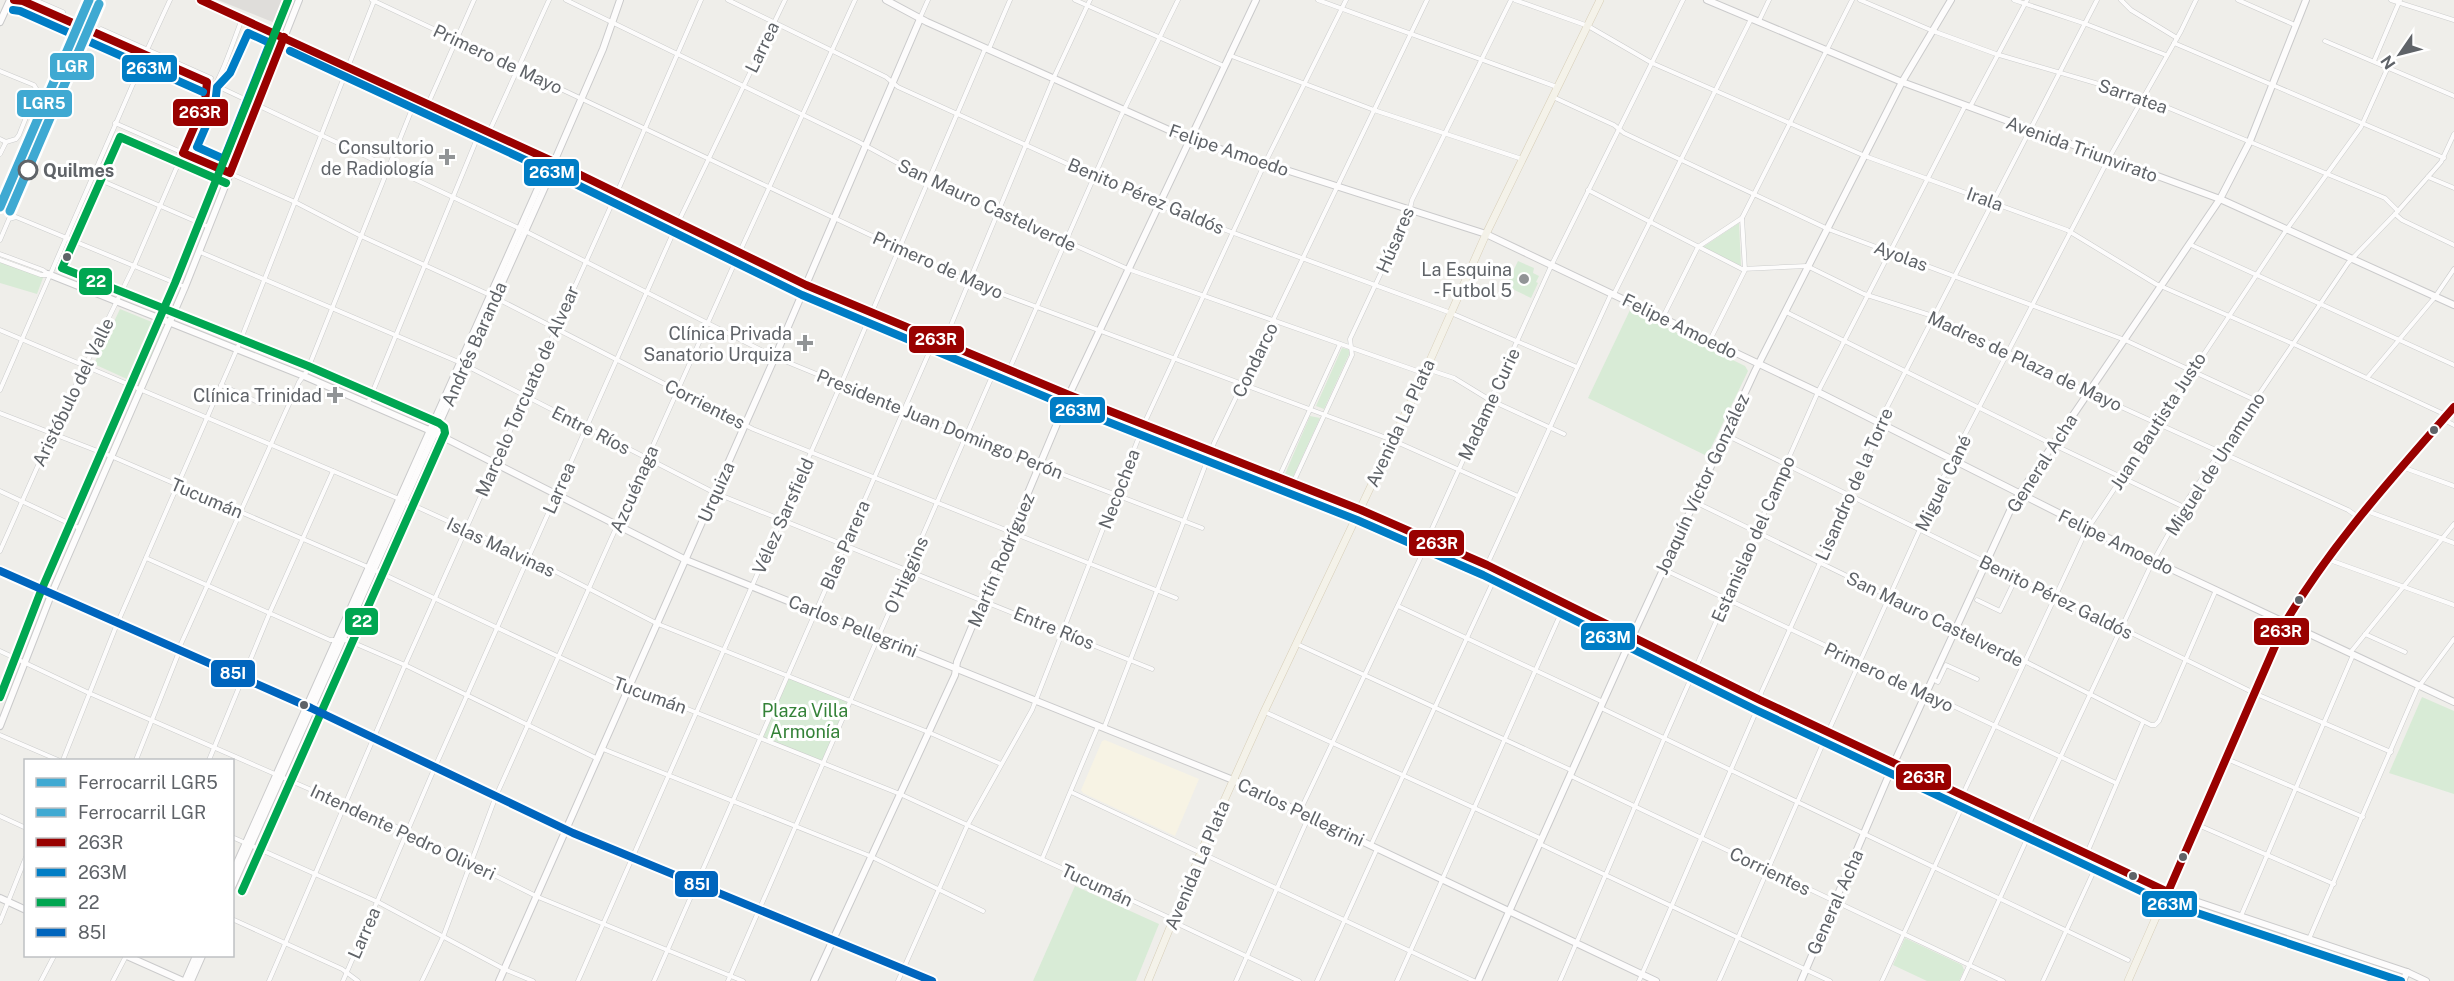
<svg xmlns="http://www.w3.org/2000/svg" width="2454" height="981" viewBox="0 0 2454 981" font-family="'Public Sans',sans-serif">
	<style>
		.commercial { fill: #f7f3e4 }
		.industrial { fill: #dfddda }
		.green { fill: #d8ebd6 }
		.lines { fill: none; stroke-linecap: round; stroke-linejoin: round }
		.street-casing { stroke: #cbcccc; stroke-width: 5 }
		.secondary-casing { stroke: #cacacb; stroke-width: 8 }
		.primary-casing { stroke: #d7ceb8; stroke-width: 8 }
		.street { stroke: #fdfcfc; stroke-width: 4 }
		.secondary { stroke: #fdfcfc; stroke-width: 6 }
		.primary { stroke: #f4f2e9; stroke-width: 7 }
		.street-bridge-casing { stroke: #cbcccc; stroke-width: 5; stroke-linecap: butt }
		.street-bridge { stroke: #fdfcfc; stroke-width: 4 }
		.bus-1-casing { stroke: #fff; stroke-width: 12 }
		.bus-2-casing { stroke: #fff; stroke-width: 12 }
		.bus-3-casing { stroke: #fff; stroke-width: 12 }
		.bus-4-casing { stroke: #fff; stroke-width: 12 }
		.bus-1 { stroke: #990100; stroke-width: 8 }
		.bus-2 { stroke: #007dc5; stroke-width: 8 }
		.bus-3 { stroke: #00a651; stroke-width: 8 }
		.bus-4 { stroke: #0065bd; stroke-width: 8 }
		.rail-1-casing { stroke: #fff; stroke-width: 14 }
		.rail-2-casing { stroke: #fff; stroke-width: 14 }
		.rail-1 { stroke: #3fa9d2; stroke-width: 9 }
		.rail-2 { stroke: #3fa9d2; stroke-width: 9 }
		.poi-dot { fill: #919496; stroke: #fff; stroke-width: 2 }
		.stop-dot { fill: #fff; stroke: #5f6368; stroke-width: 3 }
		.bus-dot { fill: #5f6368; stroke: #fff; stroke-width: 2 }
		.labels { text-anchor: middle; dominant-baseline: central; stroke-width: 6; stroke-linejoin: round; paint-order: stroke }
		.street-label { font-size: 18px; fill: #5f6368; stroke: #fff }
		.poi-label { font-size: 18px; fill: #5f6368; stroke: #fff; text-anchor: end }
		.stop-label { font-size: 18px; font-weight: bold; fill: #5f6368; stroke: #fff; text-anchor: start }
		.park-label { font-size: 18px; fill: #348238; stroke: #fff }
		.line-badge { stroke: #fff; stroke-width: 2 }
		.badge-label { font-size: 16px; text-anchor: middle; font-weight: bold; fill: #fff }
	</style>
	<rect width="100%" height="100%" fill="#efeeea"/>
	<!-- commercial -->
	<polygon class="commercial" points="1105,740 1199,779 1175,836 1083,793 1081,790 1102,741"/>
	<!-- industrial -->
	<polygon class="industrial" points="218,0 290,0 280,25"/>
	<!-- green -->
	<g class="green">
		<polygon points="1739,223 1741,266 1703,247"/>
		<polygon points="0,260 44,275 37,294 0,283"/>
		<polygon points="1518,261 1534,268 1533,273 1539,276 1536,282 1538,283 1531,298 1506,286"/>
		<polygon points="120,309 164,327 140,385 94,364"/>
		<polygon points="1630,310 1745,366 1748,371 1707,456 1588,398"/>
		<polygon points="1342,348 1351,350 1324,409 1316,406"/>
		<polygon points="1310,416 1320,418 1293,477 1285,474"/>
		<polygon points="788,676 851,702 823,764 760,739"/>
		<polygon points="2422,697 2454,711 2454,794 2389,773"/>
		<polygon points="1075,886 1159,924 1136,981 1033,981"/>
		<polygon points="1905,938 1962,965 1964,970 1959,981 1927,981 1893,965"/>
	</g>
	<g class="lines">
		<defs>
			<g id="street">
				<polyline points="372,0 970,282 1392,440 1518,496"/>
				<polyline points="566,0 857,141 929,180 1128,269 1423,373"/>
				<polyline points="728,0 886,77 898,87 1158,205 1451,313 1577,367"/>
				<polyline points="1075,0 1224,66"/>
				<polyline points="1318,0 1557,87"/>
				<polyline points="1515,0 1588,26 1652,63 1865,156 2067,230 2156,284 2298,346 2446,415"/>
				<polyline points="1860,0 1933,31 1996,54 2140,96 2385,198 2398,211"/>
				<polyline points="2014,0 2086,24 2166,55"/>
				<polyline points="2121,0 2131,10 2177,38"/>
				<polyline points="2238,0 2295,25"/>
				<polyline points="2391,0 2454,20"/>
				<polyline points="12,1 57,22 64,18 63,12 35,0"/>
				<polyline points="920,18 928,0"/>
				<polyline points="1759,21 1769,0"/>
				<polyline points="2325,41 2454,96"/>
				<polyline points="2174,43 2444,158"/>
				<polyline points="989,49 1010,0"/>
				<polyline points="147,50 170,0"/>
				<polyline points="1229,55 1374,110 1522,159"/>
				<polyline points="2374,61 2400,0"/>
				<polyline points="0,71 34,85 37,90 19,135 16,139 6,142 0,154"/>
				<polyline points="202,79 525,231 775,357 1041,466 1202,528"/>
				<polyline points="208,88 97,39 95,33 101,29 211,78"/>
				<polyline points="1553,97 1614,125 1624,133 1828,229 2125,340 2255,400"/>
				<polyline points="428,104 474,0"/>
				<polyline points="1970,107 2027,0"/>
				<polyline points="115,123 295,202 361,236 490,295 753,429 1176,598"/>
				<polyline points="489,132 549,0"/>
				<polyline points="0,139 6,142"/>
				<polyline points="70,167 209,227"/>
				<polyline points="2428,177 2454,188"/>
				<polyline points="1588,190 1742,269 1807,266 1864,294 1939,318 2088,392 2348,510 2358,517"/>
				<polyline points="2395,214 2402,220 2454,245"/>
				<polyline points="0,240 9,219 16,217 185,287"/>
				<polyline points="2189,244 2454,365"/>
				<polyline points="200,252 461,363 715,493 1152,669"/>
				<polyline points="0,254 43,270 48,274"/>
				<polyline points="0,260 41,275 48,275"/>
				<polyline points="1614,294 1751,19"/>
				<polyline points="1786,312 2052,444 2184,507"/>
				<polyline points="1663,317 1698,247 1742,218 1852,0"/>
				<polyline points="0,330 404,501 529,558 658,624 928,732 1001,764"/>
				<polyline points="1710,340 1745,270 1742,218"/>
				<polyline points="944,342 1055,75 1090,0"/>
				<polyline points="1427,369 1454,378 1490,400 1564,434"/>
				<polyline points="1009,370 1120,118 1178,0"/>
				<polyline points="2367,378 2435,297 2454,269"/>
				<polyline points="221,385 260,403"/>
				<polyline points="0,390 143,61"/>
				<polyline points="368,403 481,129"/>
				<polyline points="0,413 113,457 368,567 621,686 635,688 900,794 1168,917 1178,924 1299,981"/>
				<polyline points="2444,420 2454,425"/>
				<polyline points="1726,435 2254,693 2391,752"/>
				<polyline points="2402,467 2454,486"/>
				<polyline points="1279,477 1340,344"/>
				<polyline points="1293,483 1352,355 1350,339 1409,213 1412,200 1511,0"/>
				<polyline points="0,491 79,528"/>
				<polyline points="1695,502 1952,627 1961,629 2151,725 2155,725 2159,721 2216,590"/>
				<polyline points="2364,510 2454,543"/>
				<path d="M0,551L52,434L134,266L205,102C222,78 231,47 242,19"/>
				<polyline points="146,558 330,640 347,640 405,665 598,759"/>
				<polyline points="2327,559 2454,605"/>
				<polyline points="1487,565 1611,294"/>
				<polyline points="1663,569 2116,783"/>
				<polyline points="1977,600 2000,611 2016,578"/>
				<polyline points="1398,606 1603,702"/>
				<polyline points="2365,634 2405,652"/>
				<polyline points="1297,644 1573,771"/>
				<polyline points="0,651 89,693 408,832 538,897 743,981"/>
				<polyline points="2350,653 2454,524"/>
				<polyline points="1933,679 1938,682 1946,665 1977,679"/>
				<polyline points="1601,708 2128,960"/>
				<polyline points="1265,712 1542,839"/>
				<polyline points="1104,728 1214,443 1427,0"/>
				<polyline points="0,735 58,760"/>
				<polyline points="603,749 870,856 983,911"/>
				<polyline points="2227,759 2363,817"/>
				<polyline points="63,760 117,624 237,349 374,1"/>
				<polyline points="136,760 177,657 180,646 299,382 307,371 416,99"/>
				<polyline points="209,760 270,612 333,471"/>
				<polyline points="1571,776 2003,981"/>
				<polyline points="1071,792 1474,981"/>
				<polyline points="1962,796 2085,533 2287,229 2361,127 2388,67"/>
				<polyline points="1300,811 1426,546 1430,533 1552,264 1683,0"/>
				<polyline points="0,816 26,828"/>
				<polyline points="2198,825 2334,884"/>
				<polyline points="2028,826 2151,565 2188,499 2348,263 2398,211 2441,162 2454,134"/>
				<polyline points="232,837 378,902 504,969 533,981"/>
				<polyline points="1540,844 1830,981"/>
				<polyline points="1371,845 1498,571"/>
				<polyline points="2087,853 2143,722"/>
				<polyline points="1042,859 1098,726"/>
				<polyline points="2241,916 2353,655"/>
				<polyline points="232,919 342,969 358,981"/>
				<polyline points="0,922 26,857"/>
				<polyline points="2309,939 2417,689 2454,639"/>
				<polyline points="41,981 54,956"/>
				<polyline points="113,981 126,956"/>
				<polyline points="269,981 405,665 619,188 701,0"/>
				<polyline points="343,981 435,767 674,231 785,0"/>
				<polyline points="422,981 443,937 496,796 736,260 855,0"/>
				<polyline points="578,981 841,384 985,49"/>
				<polyline points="654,981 935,339"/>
				<polyline points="728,981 997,365"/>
				<polyline points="898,981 967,826 1032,710 1144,424 1265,163 1346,0"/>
				<polyline points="1236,981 1309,816"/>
				<polyline points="1317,981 1377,849"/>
				<polyline points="1397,981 1565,604"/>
				<polyline points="1560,981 1664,739 1818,392 1965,106"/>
				<polyline points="1639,981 1759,705 1761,693 1880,430 1882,417 2097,0"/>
				<polyline points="1719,981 1828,732 1949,465 2109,158 2181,31 2196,0"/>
				<polyline points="1882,981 1966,798"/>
				<polyline points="1962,981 2032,828"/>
				<polyline points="2043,981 2099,860"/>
			</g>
			<g id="secondary">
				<polyline points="14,0 23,1"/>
				<polyline points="201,0 554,162 806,285 1069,395 1361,510 1487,565 1760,700 2168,892 2407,972 2426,981"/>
				<polyline points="886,0 927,22 1189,139 1486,234 1818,392 2154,561 2454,702"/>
				<polyline points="1707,0 1902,82 2220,199 2454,305"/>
				<polyline points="0,22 10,0"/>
				<polyline points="48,274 304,376 431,431 686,560 1233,780 1656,981"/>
				<polyline points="0,571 311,708 573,833 932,981"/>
				<polyline points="0,726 51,595 185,287 299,0"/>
				<polyline points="232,874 547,168 554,162"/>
				<polyline points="232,887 552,171 554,162 603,49 620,0"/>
				<polyline points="0,898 26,910"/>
				<polyline points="127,956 183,981"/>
				<polyline points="185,981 196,956"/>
				<polyline points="191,981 202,956"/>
				<polyline points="499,981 775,357 920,19"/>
				<polyline points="814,981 955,675 957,662 1069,395 1256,0"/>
				<polyline points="1478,981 1632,637 1755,371 1902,82 1951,0"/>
				<polyline points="1801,981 1894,763 2014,502 2220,199 2250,141 2306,0"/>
				<polyline points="2403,981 2407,972"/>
			</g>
			<g id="primary">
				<polyline points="1148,981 1201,852 1264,712 1424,374 1486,234 1600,0"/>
				<path d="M2128,981L2289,614C2333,538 2397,473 2454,407"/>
			</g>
		</defs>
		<!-- street casing -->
		<use href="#street" class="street-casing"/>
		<!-- secondary casing -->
		<use href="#secondary" class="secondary-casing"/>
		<!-- primary casing -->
		<use href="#primary" class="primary-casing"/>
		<!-- street -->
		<use href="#street" class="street"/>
		<!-- secondary -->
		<use href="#secondary" class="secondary"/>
		<!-- primary -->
		<use href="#primary" class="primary"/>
		<defs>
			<polyline id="street-bridge" points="28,3 202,79"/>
		</defs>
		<!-- street-bridge casing -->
		<use href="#street-bridge" class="street-bridge-casing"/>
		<!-- street-bridge -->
		<use href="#street-bridge" class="street-bridge"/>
		<defs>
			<g id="bus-1">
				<polyline points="14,0 23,1 207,82 205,102 183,153 230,173 284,37"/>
				<polyline points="201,0 554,162 806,285 1069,395 1361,510 1487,565 1760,700 2168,892"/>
				<path d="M2168,892L2285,623C2332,543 2394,476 2454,407"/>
			</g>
			<g id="bus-2">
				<polyline points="13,10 20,11 203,92"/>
				<polygon points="248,33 270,43 224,159 197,147 215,105 217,87 230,73"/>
				<polyline points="290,51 549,171 802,295 1065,405 1357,520 1483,575 1756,710 2164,902 2401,981"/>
			</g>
			<g id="bus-3">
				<polyline points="226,183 120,137 62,268 308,366 439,423 444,427 445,433 242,891"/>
				<polyline points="0,697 41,591 175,283 288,0"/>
			</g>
			<polyline id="bus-4" points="0,571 311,708 573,833 932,981"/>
		</defs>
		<!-- bus-1 casing -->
		<use href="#bus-1" class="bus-1-casing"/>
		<!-- bus-2 casing -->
		<use href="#bus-2" class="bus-2-casing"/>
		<!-- bus-3 casing -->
		<use href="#bus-3" class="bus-3-casing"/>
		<!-- bus-4 casing -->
		<use href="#bus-4" class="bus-4-casing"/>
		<!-- bus-1 -->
		<use href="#bus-1" class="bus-1"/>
		<!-- bus-2 -->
		<use href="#bus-2" class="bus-2"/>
		<!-- bus-3 -->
		<use href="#bus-3" class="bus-3"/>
		<!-- bus-4 -->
		<use href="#bus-4" class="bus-4"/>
		<defs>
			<polyline id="rail-1" points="0,207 89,0"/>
			<polyline id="rail-2" points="10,211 99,4"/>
		</defs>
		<!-- rail-1 casing -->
		<use href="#rail-1" class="rail-1-casing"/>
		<!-- rail-2 casing -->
		<use href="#rail-2" class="rail-2-casing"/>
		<!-- rail-1 -->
		<use href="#rail-1" class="rail-1"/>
		<!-- rail-2 -->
		<use href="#rail-2" class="rail-2"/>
	</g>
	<!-- markers -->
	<g class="poi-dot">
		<path d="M444 148h6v6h6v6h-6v6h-6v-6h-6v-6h6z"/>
		<circle cx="1524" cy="279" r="6"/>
		<path d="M802 334h6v6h6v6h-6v6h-6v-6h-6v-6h6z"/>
		<path d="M332 386h6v6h6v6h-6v6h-6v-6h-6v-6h6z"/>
	</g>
	<circle class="stop-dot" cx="28" cy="170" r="9"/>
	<g class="bus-dot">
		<circle cx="67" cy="257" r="5"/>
		<circle cx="2434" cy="430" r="5"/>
		<circle cx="2299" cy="600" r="5"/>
		<circle cx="304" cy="705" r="5"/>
		<circle cx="2183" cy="857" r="5"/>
		<circle cx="2133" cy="876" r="5"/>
	</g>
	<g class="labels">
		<!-- street labels -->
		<g class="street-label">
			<text transform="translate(762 47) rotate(-64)">Larrea</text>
			<text transform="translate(498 59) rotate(25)">Primero de Mayo</text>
			<text transform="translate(2133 96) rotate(19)">Sarratea</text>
			<text transform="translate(2082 149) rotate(20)">Avenida Triunvirato</text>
			<text transform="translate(1229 150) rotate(19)">Felipe Amoedo</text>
			<text transform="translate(1146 196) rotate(23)">Benito Pérez Galdós</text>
			<text transform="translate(1985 199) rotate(20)">Irala</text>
			<text transform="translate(987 205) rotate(25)">San Mauro Castelverde</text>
			<text transform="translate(1395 240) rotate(-67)">Húsares</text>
			<text transform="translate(1901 256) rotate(20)">Ayolas</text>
			<text transform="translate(938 265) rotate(24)">Primero de Mayo</text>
			<text transform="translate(1680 326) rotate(26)">Felipe Amoedo</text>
			<text transform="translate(474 344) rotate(-66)">Andrés Baranda</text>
			<text transform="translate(1255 360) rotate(-64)">Condarco</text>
			<text transform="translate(2025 361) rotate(25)">Madres de Plaza de Mayo</text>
			<text transform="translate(527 391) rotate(-66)">Marcelo Torcuato de Alvear</text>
			<text transform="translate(73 392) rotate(-64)">Aristóbulo del Valle</text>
			<text transform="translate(705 404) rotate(27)">Corrientes</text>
			<text transform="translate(1489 404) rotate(-65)">Madame Curie</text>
			<text transform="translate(2158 421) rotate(-57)">Juan Bautista Justo</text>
			<text transform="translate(1400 423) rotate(-65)">Avenida La Plata</text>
			<text transform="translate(940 424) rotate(22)">Presidente Juan Domingo Perón</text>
			<text transform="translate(591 430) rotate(27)">Entre Ríos</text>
			<text transform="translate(2042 463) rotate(-57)">General Acha</text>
			<text transform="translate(2215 464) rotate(-57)">Miguel de Unamuno</text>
			<text transform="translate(1943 483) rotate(-64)">Miguel Cané</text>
			<text transform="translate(1702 484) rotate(-65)">Joaquín Víctor González</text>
			<text transform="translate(1854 484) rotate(-66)">Lisandro de la Torre</text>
			<text transform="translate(559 488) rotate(-66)">Larrea</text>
			<text transform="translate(634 489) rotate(-66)">Azcuénaga</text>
			<text transform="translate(1119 489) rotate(-69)">Necochea</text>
			<text transform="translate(716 492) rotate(-66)">Urquiza</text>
			<text transform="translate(207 498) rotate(23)">Tucumán</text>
			<text transform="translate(783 516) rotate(-66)">Vélez Sarsfield</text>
			<text transform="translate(1753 539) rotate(-66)">Estanislao del Campo</text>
			<text transform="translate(2116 542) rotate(26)">Felipe Amoedo</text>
			<text transform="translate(845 545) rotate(-66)">Blas Parera</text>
			<text transform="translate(501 547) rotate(25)">Islas Malvinas</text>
			<text transform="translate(1001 560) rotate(-67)">Martín Rodríguez</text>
			<text transform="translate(906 575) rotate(-66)">O'Higgins</text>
			<text transform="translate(2056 597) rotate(26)">Benito Pérez Galdós</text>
			<text transform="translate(1935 619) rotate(26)">San Mauro Castelverde</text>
			<text transform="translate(853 626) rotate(22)">Carlos Pellegrini</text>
			<text transform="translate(1054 628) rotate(22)">Entre Ríos</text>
			<text transform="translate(1889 677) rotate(25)">Primero de Mayo</text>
			<text transform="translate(650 695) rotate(20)">Tucumán</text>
			<text transform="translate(1301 812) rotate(25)">Carlos Pellegrini</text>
			<text transform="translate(403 832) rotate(25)">Intendente Pedro Oliveri</text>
			<text transform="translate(1197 865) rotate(-67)">Avenida La Plata</text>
			<text transform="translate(1770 871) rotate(26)">Corrientes</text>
			<text transform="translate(1097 885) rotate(25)">Tucumán</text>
			<text transform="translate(1835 902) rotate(-66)">General Acha</text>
			<text transform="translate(364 933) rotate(-66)">Larrea</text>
		</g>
		<!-- poi labels -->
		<g class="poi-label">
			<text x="434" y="147">Consultorio<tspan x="434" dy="21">de Radiología</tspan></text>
			<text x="1512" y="269">La Esquina<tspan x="1512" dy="21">- Futbol 5</tspan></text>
			<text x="792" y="333">Clínica Privada<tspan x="792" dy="21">Sanatorio Urquiza</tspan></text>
			<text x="322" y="395">Clínica Trinidad</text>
		</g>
		<!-- stop labels -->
		<g class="stop-label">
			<text x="43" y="170">Quilmes</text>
		</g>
		<!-- park labels -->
		<g class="park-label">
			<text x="805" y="710">Plaza Villa<tspan x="805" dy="21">Armonía</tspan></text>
		</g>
	</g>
	<g class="line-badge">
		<rect x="49" y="52" width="46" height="29" rx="6" fill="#3fa9d2"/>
		<rect x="121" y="54" width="57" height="29" rx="6" fill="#007dc5"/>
		<rect x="16" y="89" width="57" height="29" rx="6" fill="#3fa9d2"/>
		<rect x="172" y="98" width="57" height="29" rx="6" fill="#990100"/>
		<rect x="523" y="158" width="57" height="29" rx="6" fill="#007dc5"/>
		<rect x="78" y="267" width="35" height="29" rx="6" fill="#00a651"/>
		<rect x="908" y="325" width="57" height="29" rx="6" fill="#990100"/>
		<rect x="1049" y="396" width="57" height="28" rx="6" fill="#007dc5"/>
		<rect x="1408" y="529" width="57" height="28" rx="6" fill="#990100"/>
		<rect x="344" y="607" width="35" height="29" rx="6" fill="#00a651"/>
		<rect x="2253" y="617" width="57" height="29" rx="6" fill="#990100"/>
		<rect x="1580" y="622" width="56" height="29" rx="6" fill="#007dc5"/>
		<rect x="210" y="659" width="46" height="29" rx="6" fill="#0065bd"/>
		<rect x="1895" y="763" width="57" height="28" rx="6" fill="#990100"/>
		<rect x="674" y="870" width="45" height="28" rx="6" fill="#0065bd"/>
		<rect x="2141" y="890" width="57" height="28" rx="6" fill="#007dc5"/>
	</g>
	<g class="badge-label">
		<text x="72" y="72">LGR</text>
		<text x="149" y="74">263M</text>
		<text x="44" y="109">LGR5</text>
		<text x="200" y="118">263R</text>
		<text x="552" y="178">263M</text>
		<text x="96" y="287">22</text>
		<text x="936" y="345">263R</text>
		<text x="1078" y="416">263M</text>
		<text x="1437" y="549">263R</text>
		<text x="362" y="627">22</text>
		<text x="2281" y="637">263R</text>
		<text x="1608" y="643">263M</text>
		<text x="233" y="679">85I</text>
		<text x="1924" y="783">263R</text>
		<text x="697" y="890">85I</text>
		<text x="2170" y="910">263M</text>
	</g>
	<!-- legend -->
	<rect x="24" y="759" width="210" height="198" fill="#ffffff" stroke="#bfc1c3" stroke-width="1.5"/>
	<rect x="36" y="778" width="30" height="9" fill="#3fa9d2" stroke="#bfc1c3" stroke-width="1.5"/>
	<text x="78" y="789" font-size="18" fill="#5f6368">Ferrocarril LGR5</text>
	<rect x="36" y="808" width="30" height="9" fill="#3fa9d2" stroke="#bfc1c3" stroke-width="1.5"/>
	<text x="78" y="819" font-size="18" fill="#5f6368">Ferrocarril LGR</text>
	<rect x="36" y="838" width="30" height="9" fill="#990100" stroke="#bfc1c3" stroke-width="1.5"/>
	<text x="78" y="849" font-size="18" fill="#5f6368">263R</text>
	<rect x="36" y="868" width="30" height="9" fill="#007dc5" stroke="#bfc1c3" stroke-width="1.5"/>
	<text x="78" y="879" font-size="18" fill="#5f6368">263M</text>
	<rect x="36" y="898" width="30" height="9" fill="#00a651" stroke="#bfc1c3" stroke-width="1.5"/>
	<text x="78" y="909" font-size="18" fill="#5f6368">22</text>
	<rect x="36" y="928" width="30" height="9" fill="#0065bd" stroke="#bfc1c3" stroke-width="1.5"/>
	<text x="78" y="939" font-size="18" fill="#5f6368">85I</text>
	<!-- north arrow -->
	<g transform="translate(2400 54) rotate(235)" stroke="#ffffff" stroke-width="4.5" paint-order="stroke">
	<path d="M0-4.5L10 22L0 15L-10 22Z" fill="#5f6368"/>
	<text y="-9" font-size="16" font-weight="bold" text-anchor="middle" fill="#5f6368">N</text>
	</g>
</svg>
